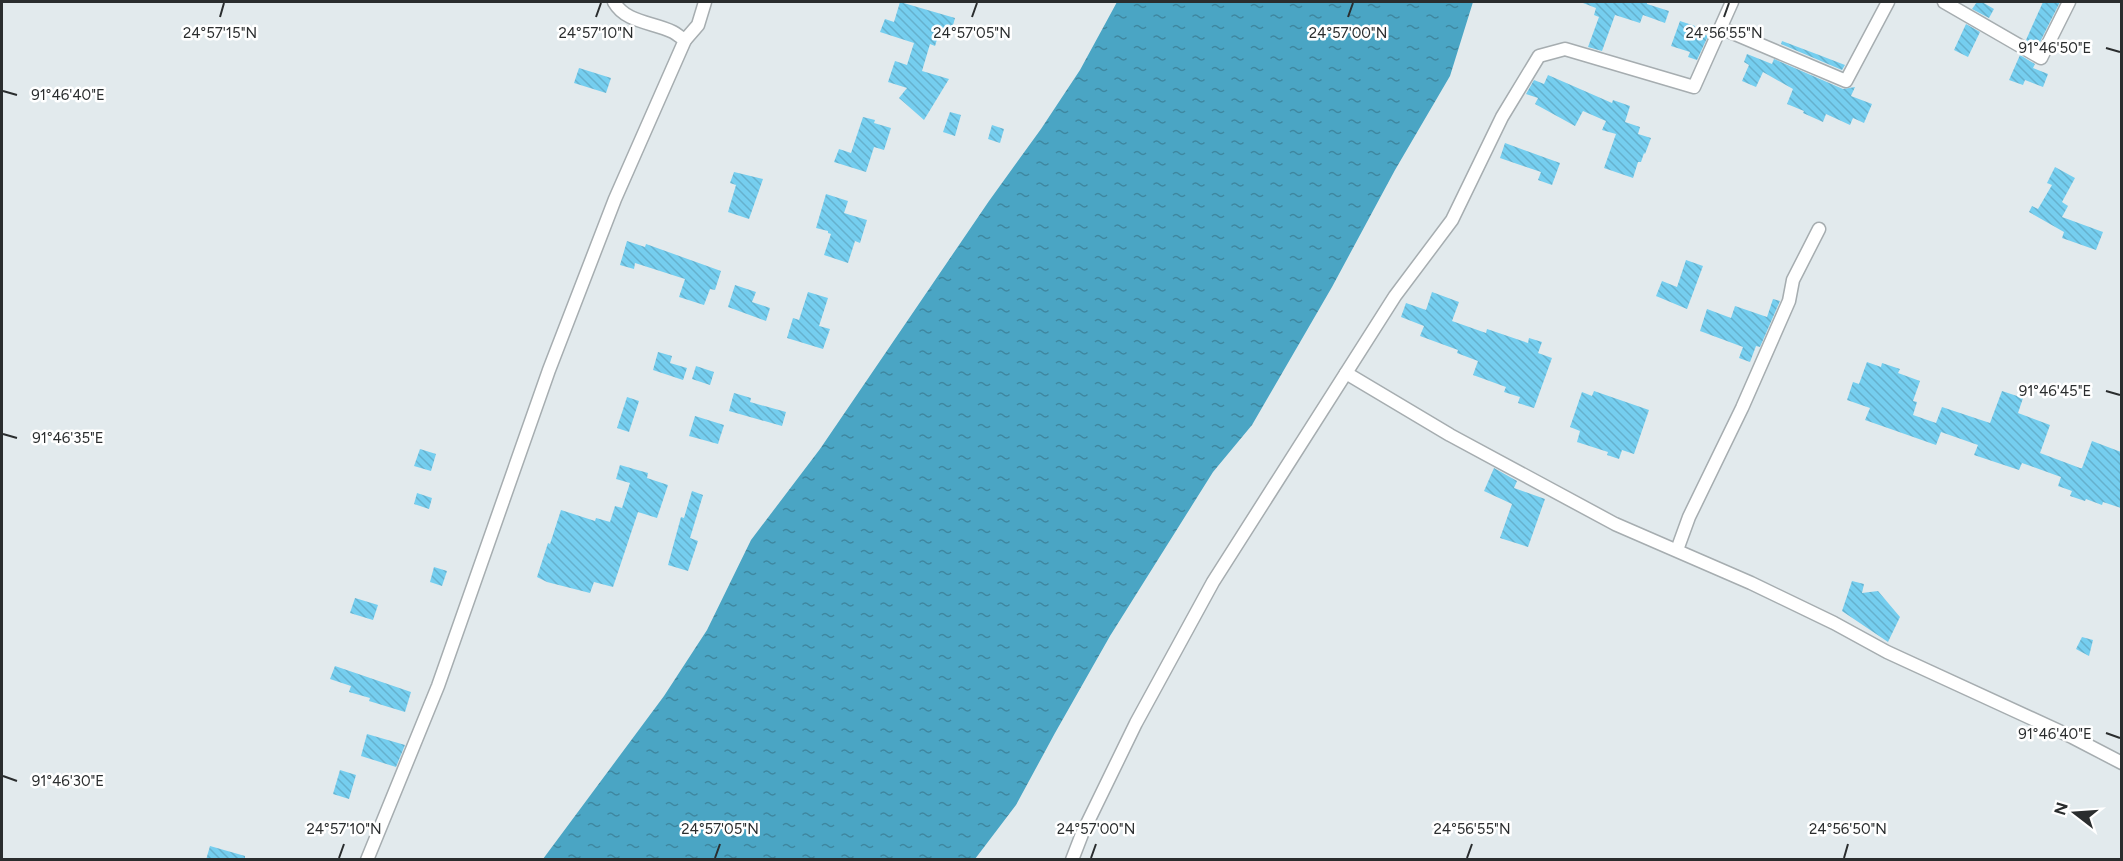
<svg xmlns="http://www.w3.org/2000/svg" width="2123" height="861" viewBox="0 0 2123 861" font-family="Figtree,sans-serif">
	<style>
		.water { fill: url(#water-ripples) }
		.building { fill: url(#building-back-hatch) }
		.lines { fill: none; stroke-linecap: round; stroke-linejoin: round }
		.minor-casing { stroke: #a6adb0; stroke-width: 15 }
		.minor { stroke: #fff; stroke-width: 12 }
		.ticks { fill: none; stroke: #2a2d2e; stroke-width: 2 }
		.ticks-label { font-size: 15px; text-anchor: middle; fill: #2a2d2e; stroke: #fff; stroke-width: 5; stroke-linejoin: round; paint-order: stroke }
	</style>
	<defs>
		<pattern id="water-ripples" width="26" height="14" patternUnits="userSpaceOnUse" patternTransform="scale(1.5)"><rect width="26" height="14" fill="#4aa5c4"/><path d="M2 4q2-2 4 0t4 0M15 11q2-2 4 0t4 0" fill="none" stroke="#3e87a0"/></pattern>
		<pattern id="building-back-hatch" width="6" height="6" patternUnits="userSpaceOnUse" patternTransform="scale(1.5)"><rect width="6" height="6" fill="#75ceef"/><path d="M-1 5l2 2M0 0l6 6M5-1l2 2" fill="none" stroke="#65b1cd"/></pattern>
	</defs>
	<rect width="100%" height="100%" fill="#e2eaed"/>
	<!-- water -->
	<polygon class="water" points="1117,2 1473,2 1450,76 1395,170 1332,287 1252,425 1213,472 1110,636 1055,733 1016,805 975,859 543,859 664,696 707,630 751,540 820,449 989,201 1041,129 1080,70"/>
	<!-- building -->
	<g class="building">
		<polygon points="900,2 955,18 950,36 939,33 935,46 930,44 922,71 949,79 924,120 899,98 907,88 888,82 895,61 907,65 914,43 880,32 885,19 894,22"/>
		<polygon points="1583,2 1647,2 1647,4 1669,11 1665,23 1643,15 1640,23 1615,15 1602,51 1588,47 1599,17 1594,15 1596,8 1583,3"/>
		<polygon points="1977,2 1982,2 1994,9 1989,18 1972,9"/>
		<polygon points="2043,2 2060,2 2038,46 2026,40"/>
		<polygon points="1680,21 1695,26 1693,31 1708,36 1697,60 1688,57 1690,52 1671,46"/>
		<polygon points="1966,24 1980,32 1968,57 1954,50"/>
		<polygon points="1782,41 1819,55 1845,65 1842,70 1781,44"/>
		<polygon points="1747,54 1772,64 1774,59 1843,89 1855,87 1851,96 1872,104 1864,123 1853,118 1850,125 1826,114 1823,122 1803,113 1804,111 1787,104 1793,89 1763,72 1756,87 1742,81 1749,65 1744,62"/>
		<polygon points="2020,55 2035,64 2033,68 2048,74 2043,87 2025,80 2023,85 2009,80"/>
		<polygon points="579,68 611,78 606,93 574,83"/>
		<polygon points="1548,75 1612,103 1613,100 1630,106 1625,122 1640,127 1638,134 1651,138 1645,154 1644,153 1641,162 1638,162 1633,178 1604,168 1616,134 1602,130 1606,121 1583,111 1575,126 1535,104 1538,98 1526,94 1534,80 1544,84"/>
		<polygon points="950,112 961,115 955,136 943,132"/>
		<polygon points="863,117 875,120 874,123 891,128 884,150 874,147 866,172 834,162 839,149 851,153"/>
		<polygon points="992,125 1004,129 1000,143 988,139"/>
		<polygon points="1505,143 1560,163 1552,185 1538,180 1541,172 1500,158"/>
		<polygon points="2055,167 2075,178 2062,202 2068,206 2062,217 2103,232 2096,250 2062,238 2064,232 2029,212 2032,206 2038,209 2052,185 2047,183"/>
		<polygon points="734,172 763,179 749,219 728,212 736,185 730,183"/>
		<polygon points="826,194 848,201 844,213 867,220 860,243 855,241 848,263 824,255 831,234 828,233 828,231 816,228"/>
		<polygon points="627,241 645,247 646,244 721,271 715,290 710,289 704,305 679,297 685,279 635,263 634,269 620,265"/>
		<polygon points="1686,260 1703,266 1687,309 1656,296 1662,281 1677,287"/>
		<polygon points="735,285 756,292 752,302 770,308 766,321 728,307"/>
		<polygon points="808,292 828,298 819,326 830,329 823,349 787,338 793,318 799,320"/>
		<polygon points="1432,292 1459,302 1452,321 1486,333 1487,329 1528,343 1529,338 1542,342 1538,353 1552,358 1534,408 1518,403 1520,397 1504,392 1506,387 1473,375 1478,361 1457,353 1458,350 1420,336 1424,326 1401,317 1406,303 1426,310"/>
		<polygon points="1773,299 1780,301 1760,347 1756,346 1750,362 1739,358 1743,347 1700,331 1707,309 1731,318 1735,306 1767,317"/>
		<polygon points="658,352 672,356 670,363 687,368 683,380 653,370"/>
		<polygon points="1867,362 1881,367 1882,363 1900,369 1898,373 1920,381 1913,401 1917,402 1913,415 1936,423 1942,407 1990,423 2002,391 2023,398 2018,413 2050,425 2040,453 2080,468 2082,468 2092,441 2121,452 2121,508 2103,502 2102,505 2086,499 2085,501 2070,496 2072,491 2058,486 2061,477 2022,463 2019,470 1974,455 1978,445 1941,432 1936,445 1865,420 1870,408 1847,400 1853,382 1859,384"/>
		<polygon points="696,366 714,372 710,385 692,379"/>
		<polygon points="1594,391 1649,410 1634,454 1622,450 1619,459 1607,455 1608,452 1577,442 1580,431 1570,427 1582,392 1592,396"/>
		<polygon points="734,393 751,398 750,402 786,412 782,426 729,411"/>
		<polygon points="627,397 639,401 629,432 617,428"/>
		<polygon points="695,416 724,425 718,444 689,436"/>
		<polygon points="420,449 436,454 431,471 414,466"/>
		<polygon points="620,465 648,473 647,478 668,485 657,518 638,512 613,587 594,582 590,593 547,582 537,577 548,543 550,544 561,510 595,521 596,518 610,522 615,506 622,508 630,483 616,479"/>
		<polygon points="1494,468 1517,481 1514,488 1545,499 1528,547 1500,538 1512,504 1484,491"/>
		<polygon points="692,491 703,495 690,538 698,541 688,571 668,565 681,517 684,518"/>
		<polygon points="417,493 432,498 429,509 414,504"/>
		<polygon points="434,567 447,571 442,586 430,582"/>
		<polygon points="1852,581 1864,584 1862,593 1878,591 1900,617 1888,642 1842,611"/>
		<polygon points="355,598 378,605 373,620 350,613"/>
		<polygon points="2082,637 2093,640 2089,656 2076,649"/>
		<polygon points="335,666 411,692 405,712 369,701 370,698 349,692 351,686 330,679"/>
		<polygon points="367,734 405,745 396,767 361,756"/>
		<polygon points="340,770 356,775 349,799 333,794"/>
		<polygon points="210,846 245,856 245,860 206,860"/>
	</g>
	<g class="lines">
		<defs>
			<g id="minor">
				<polyline points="1944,2 2041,58 2069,2"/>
				<polyline points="1721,28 1846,81 1888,2"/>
				<polyline points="685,40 698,25 705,2"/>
				<polyline points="1346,373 1450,435 1615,524 1751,583 1834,623 1887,652 2072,737 2122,763"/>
				<polyline points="1677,550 1689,517 1742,408 1789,301 1793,280 1819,229"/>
				<path d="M367,860L438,686L549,370L615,199L685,40C681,38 677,34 673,32C653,22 626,23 614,2"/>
				<polyline points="1072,860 1082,834 1136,723 1213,582 1395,296 1452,220 1502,117 1539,56 1565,49 1694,87 1732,2"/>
			</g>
		</defs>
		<!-- minor casing -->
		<use href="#minor" class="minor-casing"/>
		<!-- minor -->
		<use href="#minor" class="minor"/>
	</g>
	<!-- ticks -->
	<path class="ticks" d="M220,17L224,3M596,17L601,3M972,17L977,3M1348,17L1353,3M1724,17L1729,3M2106,48L2120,52M3,91L17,95M2106,391L2120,395M3,434L17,438M2106,733L2120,738M3,776L17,781M339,858L344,844M715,858L720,844M1091,858L1096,844M1467,858L1472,844M1844,858L1848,844"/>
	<g class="ticks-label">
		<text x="220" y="38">24°57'15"N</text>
		<text x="596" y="38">24°57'10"N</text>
		<text x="972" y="38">24°57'05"N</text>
		<text x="1348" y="38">24°57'00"N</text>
		<text x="1724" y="38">24°56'55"N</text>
		<text x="2055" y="53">91°46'50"E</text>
		<text x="68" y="100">91°46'40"E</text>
		<text x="2055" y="396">91°46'45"E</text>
		<text x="68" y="443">91°46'35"E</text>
		<text x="2055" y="739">91°46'40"E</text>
		<text x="68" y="786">91°46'30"E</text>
		<text x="344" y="834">24°57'10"N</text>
		<text x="720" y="834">24°57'05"N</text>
		<text x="1096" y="834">24°57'00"N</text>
		<text x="1472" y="834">24°56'55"N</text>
		<text x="1848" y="834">24°56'50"N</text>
	</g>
	<!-- border -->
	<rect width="2123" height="861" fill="none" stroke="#2a2d2e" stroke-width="6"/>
	<!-- north arrow -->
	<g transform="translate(2075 813) rotate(287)" stroke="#ffffff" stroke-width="4.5" paint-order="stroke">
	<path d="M0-4.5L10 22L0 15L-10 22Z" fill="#2a2d2e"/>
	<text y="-9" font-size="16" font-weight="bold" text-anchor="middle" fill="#2a2d2e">N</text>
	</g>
</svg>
